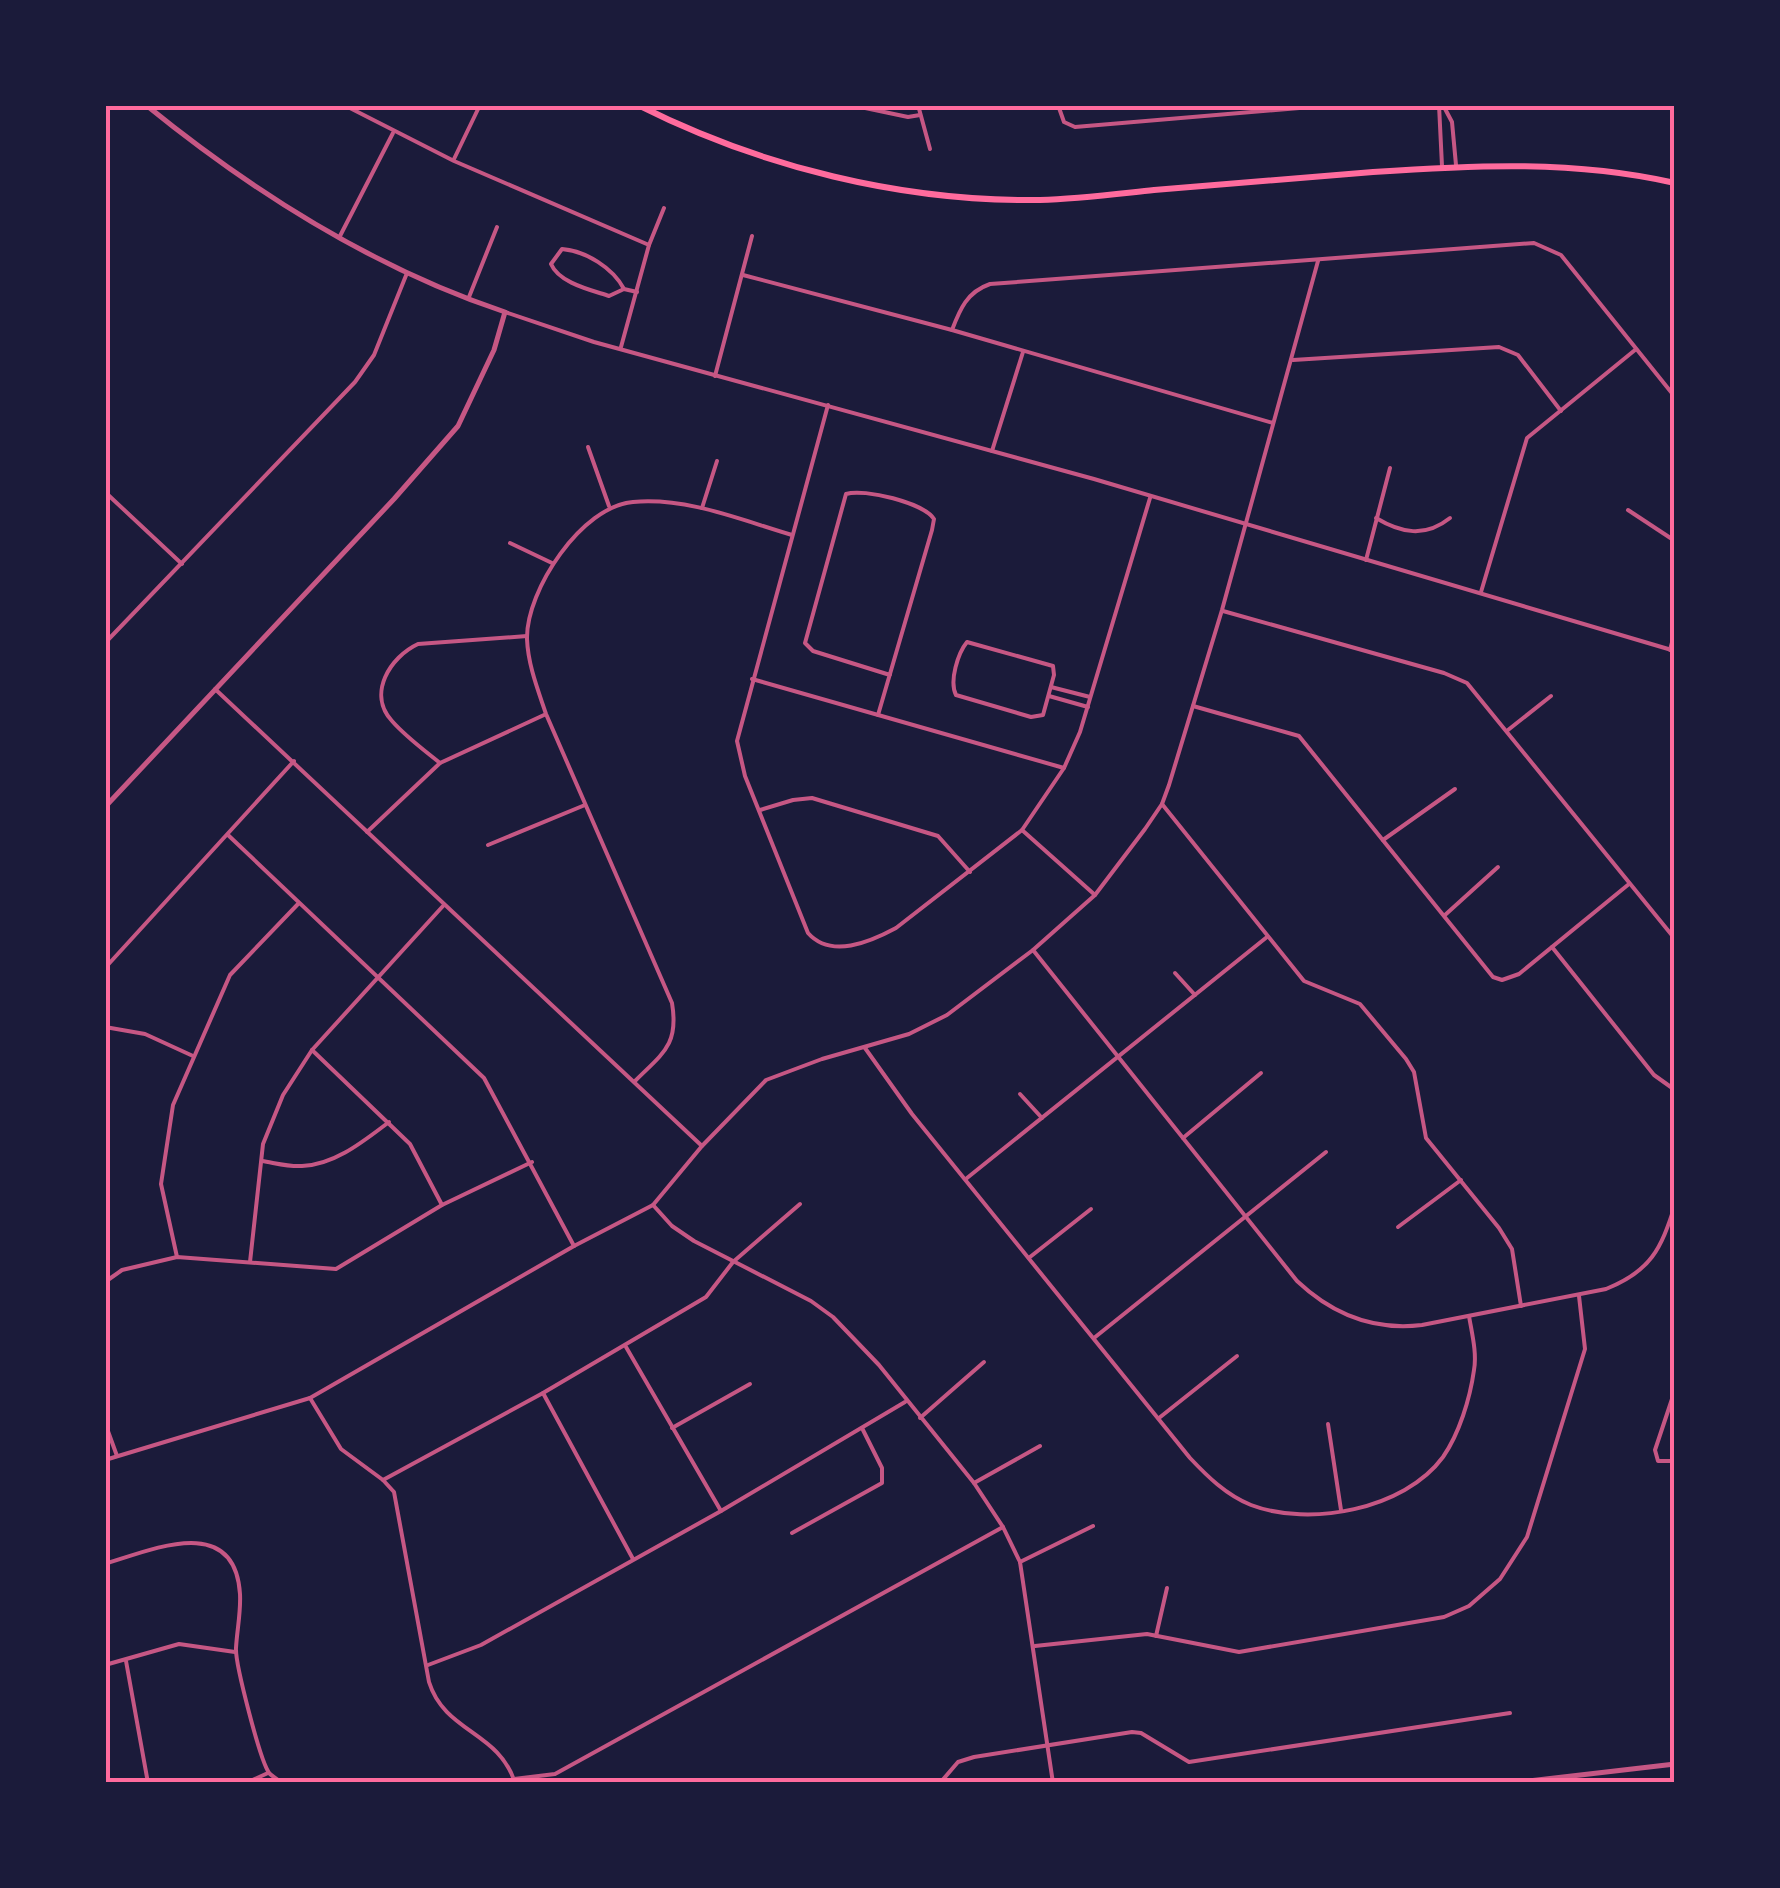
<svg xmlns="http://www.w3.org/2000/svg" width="1780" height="1888" viewBox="0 0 1780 1888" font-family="Roboto,sans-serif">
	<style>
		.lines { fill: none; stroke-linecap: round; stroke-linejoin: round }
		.minor { stroke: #c65784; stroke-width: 4 }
		.tertiary { stroke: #c65784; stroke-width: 5 }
		.primary { stroke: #ff6b9d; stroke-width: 6 }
		.neatline { fill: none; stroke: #ff6b9d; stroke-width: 4 }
	</style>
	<rect width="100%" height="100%" fill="#1b1b3a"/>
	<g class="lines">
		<!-- minor -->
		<g class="minor">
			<polyline points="344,105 454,161 649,245"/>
			<polyline points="851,105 908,117 920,115"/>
			<polyline points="918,105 930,149"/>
			<polyline points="1058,105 1064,122 1075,127 1335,105"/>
			<polyline points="1439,105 1442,166"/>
			<polyline points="1443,105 1452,122 1456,165"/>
			<polyline points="454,159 480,105"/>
			<polyline points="340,236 393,133"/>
			<polyline points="743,275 952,330 1273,423"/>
			<path d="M624,289C613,268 586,251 562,249L551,264C559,283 591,290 609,296L624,289L637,292"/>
			<polyline points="469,297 497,227"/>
			<polyline points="505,312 594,342 1094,479 1675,651"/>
			<path d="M952,330C960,309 967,292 990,284L1534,243L1561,255L1675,397"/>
			<polyline points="621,347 649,245 664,208"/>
			<polyline points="1293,360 1499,347 1518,355 1561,411"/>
			<polyline points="715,376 752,236"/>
			<path d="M828,405L737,741L745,776L808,933C831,959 870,942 896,928L1022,830L1064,768L1080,732L1150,498"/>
			<polyline points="588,447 609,506"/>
			<polyline points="992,451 1023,352"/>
			<polyline points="105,492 182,564"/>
			<polyline points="702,508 717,461"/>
			<polyline points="1628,510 1675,541"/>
			<path d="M1376,518C1401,533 1425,538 1450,518"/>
			<polyline points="510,543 552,563"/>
			<polyline points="1366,560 1390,468"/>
			<polyline points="1481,592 1527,438 1635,350"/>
			<polyline points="1223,611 1444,673 1467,683 1675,939"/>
			<path d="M967,642L1053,666L1054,675L1043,715L1031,717L956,695C949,681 958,653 967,642Z"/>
			<polyline points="105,643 355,382 374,355 407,273"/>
			<polyline points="1670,650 1675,631"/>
			<polyline points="752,679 1064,768"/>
			<polyline points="1051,687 1090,697"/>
			<polyline points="215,689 702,1146"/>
			<polyline points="1049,696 1088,707"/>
			<polyline points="1193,706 1299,736 1493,977 1502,980 1519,974 1629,884"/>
			<path d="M878,715L932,530L934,519C924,503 864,488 846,494L805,643L813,651L890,675"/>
			<polyline points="1508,730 1551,696"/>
			<path d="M440,763C424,750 406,737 392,721C367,694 390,657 418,644L527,636"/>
			<polyline points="1162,804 1304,981 1360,1004 1406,1059 1414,1072 1426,1138 1499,1228 1512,1249 1521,1306"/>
			<polyline points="760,810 793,800 812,798 938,836 970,872"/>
			<polyline points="1022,830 1095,895"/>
			<polyline points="367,832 440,763 544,715"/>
			<polyline points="228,835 484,1078 574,1246"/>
			<polyline points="1383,840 1455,789"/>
			<polyline points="488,845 585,805"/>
			<polyline points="1445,915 1498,867"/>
			<polyline points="1552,947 1654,1075 1675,1090"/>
			<path d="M1033,950L1297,1281C1332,1314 1373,1331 1422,1325L1606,1289C1651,1271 1661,1249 1675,1205"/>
			<polyline points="105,968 294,761"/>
			<polyline points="1175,973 1195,995"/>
			<polyline points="105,1027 145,1034 193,1056"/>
			<path d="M865,1048L912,1114L1190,1458C1207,1476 1226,1495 1251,1505C1309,1527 1404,1510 1443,1457C1459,1434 1470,1399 1474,1370C1477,1353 1472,1334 1469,1316"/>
			<polyline points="312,1050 410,1144 442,1205"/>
			<path d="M635,1081C663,1053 679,1045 672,1003L546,714C538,690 528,665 527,639C526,590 582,506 633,502C687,497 741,520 792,535"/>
			<polyline points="1020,1094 1042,1118"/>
			<polyline points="1183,1138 1261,1073"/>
			<path d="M262,1161C275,1163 289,1167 302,1166C335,1165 365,1140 389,1122"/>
			<polyline points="967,1178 1267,937"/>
			<polyline points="653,1205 672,1226 694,1241 811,1301 833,1317 879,1365 974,1483 1003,1527 1020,1562 1053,1783"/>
			<polyline points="1398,1227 1461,1180"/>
			<polyline points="177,1257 161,1184 173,1105 230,975 298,904"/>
			<polyline points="1030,1257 1091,1209"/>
			<polyline points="250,1262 263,1144 283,1095 312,1050 443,906"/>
			<polyline points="105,1282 122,1270 177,1257 336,1269 442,1205 532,1162"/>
			<polyline points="1094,1338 1326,1152"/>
			<polyline points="626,1347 721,1511"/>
			<polyline points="1675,1390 1655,1450 1658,1461 1675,1461"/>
			<polyline points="543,1393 633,1559"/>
			<path d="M310,1398L341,1449L383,1480L394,1492L429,1682C445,1733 499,1731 515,1783"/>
			<polyline points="920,1418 984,1362"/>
			<polyline points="1159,1418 1237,1356"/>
			<polyline points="105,1423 117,1456"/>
			<polyline points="1328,1424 1341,1510"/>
			<polyline points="672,1428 750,1384"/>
			<polyline points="105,1460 310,1398 574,1246 653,1205 702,1146 766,1080 822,1059 909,1034 947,1015 1033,950 1095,895 1145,829 1162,804 1169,785 1222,610 1318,261"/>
			<polyline points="383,1480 543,1393 706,1297 733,1262 800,1204"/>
			<polyline points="974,1483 1040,1446"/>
			<polyline points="792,1533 882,1483 882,1468 862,1428"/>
			<polyline points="1020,1562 1093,1526"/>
			<path d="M105,1564C153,1549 235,1513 240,1594C241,1612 237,1630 236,1648C235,1663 261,1765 270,1774C273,1777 278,1779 281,1783"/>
			<polyline points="1156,1636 1167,1588"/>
			<polyline points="1035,1646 1147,1634 1239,1652 1444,1617 1469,1606 1500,1579 1527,1537 1585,1349 1579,1296"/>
			<polyline points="126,1661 148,1783"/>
			<polyline points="105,1665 179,1644 235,1652"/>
			<polyline points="428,1665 481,1645 721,1511 905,1402"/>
			<polyline points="514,1779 555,1774 1003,1527"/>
			<polyline points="246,1783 268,1773"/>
			<polyline points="940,1783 958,1762 974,1757 1132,1732 1141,1733 1189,1762 1510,1713"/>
		</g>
		<!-- tertiary -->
		<g class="tertiary">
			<path d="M105,807L394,499L458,426L494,350L505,312C373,268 253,192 146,105"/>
			<polyline points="1512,1783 1675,1764"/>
		</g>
		<!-- primary -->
		<path class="primary" d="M638,105C761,167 902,202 1040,200C1078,199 1116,194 1154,190C1227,184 1300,178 1373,172C1476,165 1574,160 1675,183"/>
	</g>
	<!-- border -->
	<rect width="1780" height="1888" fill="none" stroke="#1b1b3a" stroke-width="215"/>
	<rect x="108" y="108" width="1564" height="1672" class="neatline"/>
</svg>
